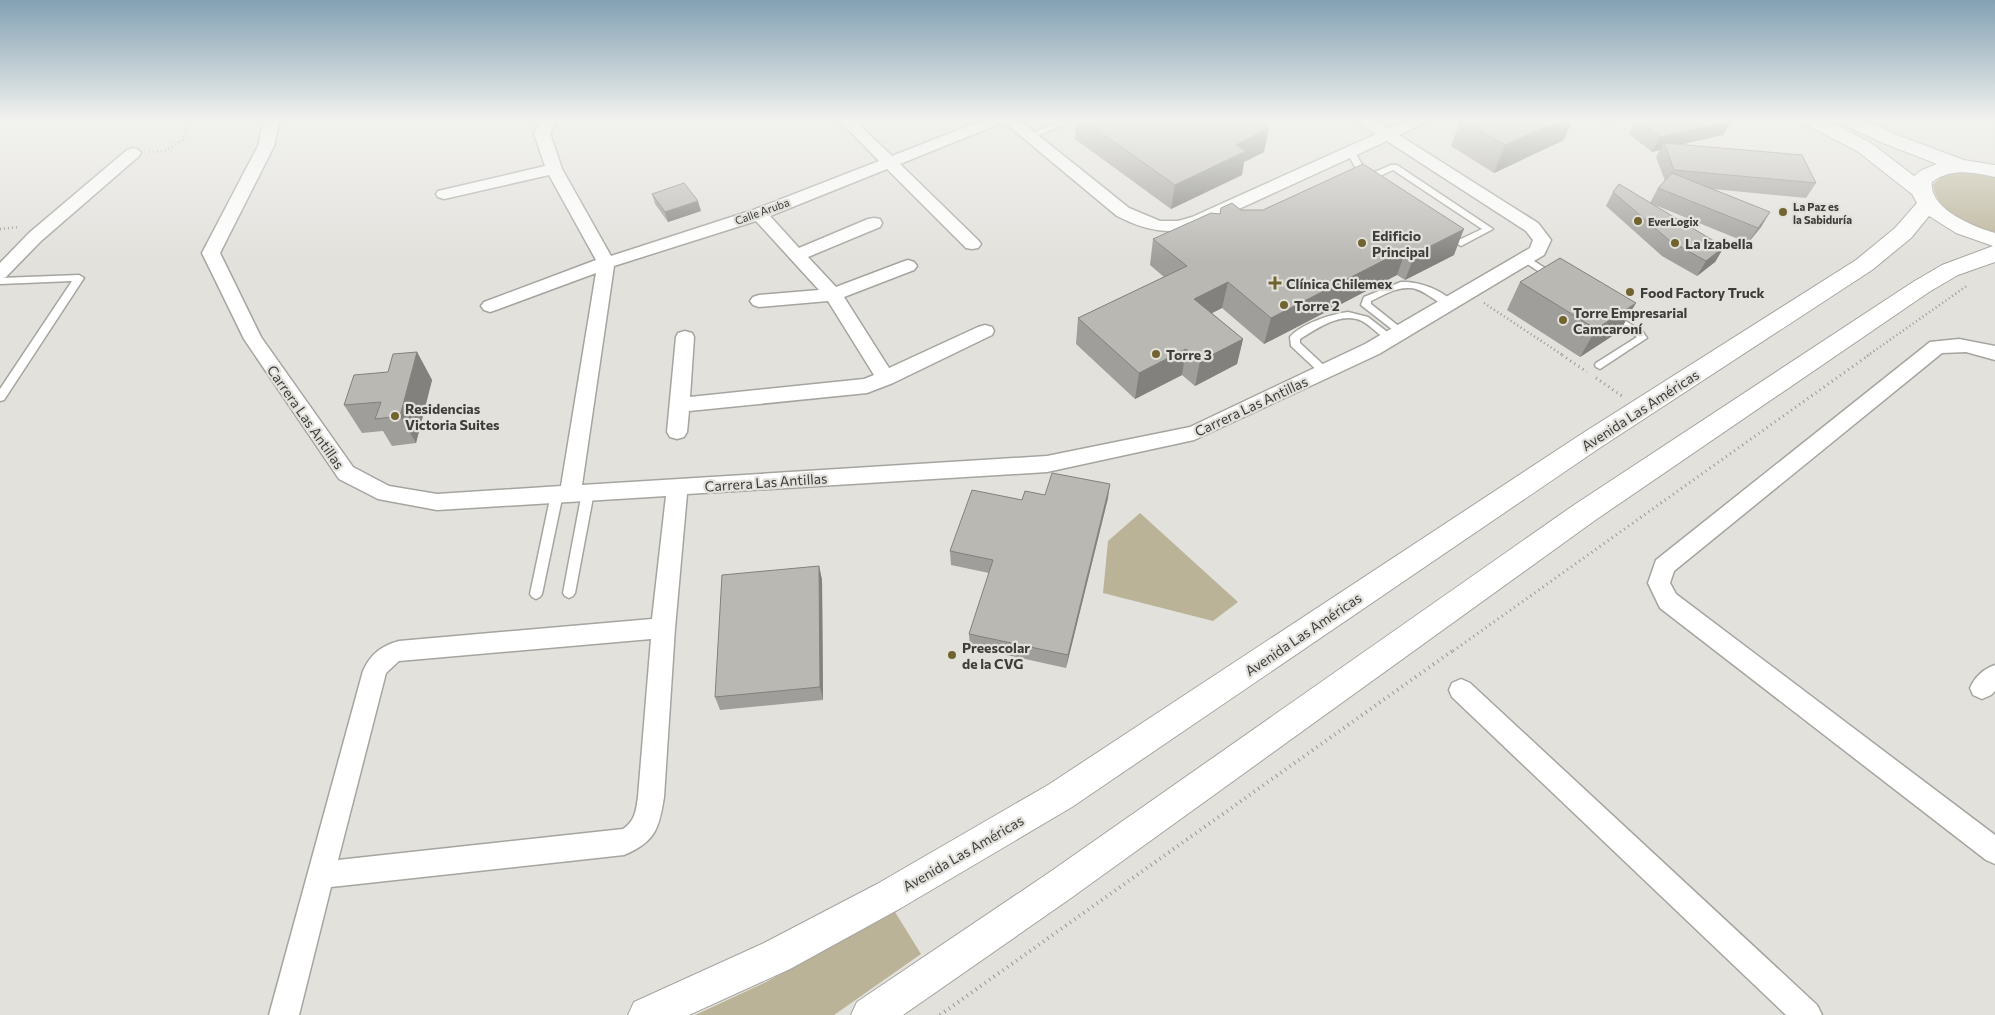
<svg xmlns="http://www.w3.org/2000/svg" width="1995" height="1015" viewBox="0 0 1995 1015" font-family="Commissioner,sans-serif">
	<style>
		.green { fill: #bab398 }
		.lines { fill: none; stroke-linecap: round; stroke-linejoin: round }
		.lane-casing { stroke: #a5a49f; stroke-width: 3 }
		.street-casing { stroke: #a5a49f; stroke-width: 3 }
		.secondary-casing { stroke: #a5a49f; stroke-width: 2 }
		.path-far2 { stroke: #999894; stroke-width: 2.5; stroke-dasharray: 1 3; stroke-linecap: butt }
		.path-far1 { stroke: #999894; stroke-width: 3; stroke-dasharray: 1 4; stroke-linecap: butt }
		.path { stroke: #999894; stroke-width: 4; stroke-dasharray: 1 4.5; stroke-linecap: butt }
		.lane { fill: #fff; fill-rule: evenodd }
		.street { fill: #fff; fill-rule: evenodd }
		.secondary { fill: #fff; fill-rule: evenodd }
		.wall { fill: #a09e9a }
		.shaded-wall { fill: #82817d }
		.building { fill: #bab8b3; stroke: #82817d }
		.poi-dot { fill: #726431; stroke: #e3e1dc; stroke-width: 2 }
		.labels { text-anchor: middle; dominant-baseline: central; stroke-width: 4.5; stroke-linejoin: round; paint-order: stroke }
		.far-poi-label { font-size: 11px; font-weight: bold; fill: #3d3d3a; stroke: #e3e1dc; text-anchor: start }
		.far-street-label { font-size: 11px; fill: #3d3d3a; stroke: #e3e1dc }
		.poi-label { font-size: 14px; font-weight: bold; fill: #3d3d3a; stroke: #e3e1dc; text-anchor: start }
		.street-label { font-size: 14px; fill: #3d3d3a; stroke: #e3e1dc }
	</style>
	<rect width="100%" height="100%" fill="#e3e1dc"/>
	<!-- green -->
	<g class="green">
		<path d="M1967,172L1995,176V233C1971,225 1937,214 1933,185C1942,173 1953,173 1967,172Z"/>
		<polygon points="1140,513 1238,602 1213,621 1103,593 1108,541"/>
		<polygon points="895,912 921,954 834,1015 695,1015 766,982"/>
	</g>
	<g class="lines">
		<defs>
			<g id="lane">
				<polygon points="1065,119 1075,119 1033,138 1026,136"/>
				<polygon points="1347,149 1353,149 1368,175 1391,165 1397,165 1493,229 1461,246 1444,236 1444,232 1450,232 1461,239 1482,229 1393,170 1369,181 1363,181 1346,151"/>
				<polygon points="1526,256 1556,275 1556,279 1550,279 1523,261 1523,257"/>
				<polygon points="79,275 84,278 4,400 0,401 0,389 72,281 0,284 0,278"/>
				<path d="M1401,282C1419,281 1443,290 1455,304L1453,306C1441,309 1425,288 1410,288C1396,287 1383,295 1371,301V304L1406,332L1401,335L1398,334L1361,305L1364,297Z"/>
				<path d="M1348,312L1368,317L1395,338L1390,341L1387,340C1378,334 1371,326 1362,321C1341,311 1317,329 1300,339V343L1330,371L1329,374H1321L1291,346L1290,337C1301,324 1331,314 1348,312Z"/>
				<polygon points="1613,313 1643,332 1647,338 1600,369 1596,367 1595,365 1596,363 1637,337 1610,318 1608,316 1610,314"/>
				<polygon points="588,488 594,492 575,593 573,596 569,598 565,596 563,593 582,492"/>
				<polygon points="557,490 561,491 563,494 542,594 540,597 536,599 532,597 530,594 551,494 553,491"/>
			</g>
			<g id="street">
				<path d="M264,119H280L274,146L220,253L261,337L353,467L389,486L437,494L561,486L596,273L496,310L490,312L484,310L481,306L484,302L596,260L549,175L444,199L438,197L436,194L438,191L545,166L534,133L542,119H557L550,133L562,169L611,256L753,210L879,161L838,119H853L892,156L986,119H1018L1129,208L1160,221H1178L1192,217L1376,134L1358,122L1356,119H1373L1388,128L1410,119H1429L1427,122L1399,135L1538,223L1551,240L1544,255L1379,354L1194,440L1047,472L687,494L675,628L664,797C659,829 655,842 624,855L331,887L299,1015H269L363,671C371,654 381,646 399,641L652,619L666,496L437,510L378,499L339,479L244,339L202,253L258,146ZM1004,122L1117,216C1146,231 1172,236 1204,225L1387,141L1526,231L1533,240L1530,248L1365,344L1190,427L1047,456L582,485L614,266L756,221L819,290L759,295L753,297L750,301L753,305L759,307L828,301L874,375L864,379L690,397L694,337L692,333L685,331L678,333L676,337L667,432L670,437L677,439L684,437L687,432L689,411L867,393L893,383L992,335L994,331L992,327L985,325L978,327L889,368L844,297L914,270L917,266L914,262L908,260L902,262L836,287L808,257L880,227L882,223L880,219L874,218L868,219L799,248L770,216L887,169L966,248L972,249L978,248L981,244L978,240L900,164ZM651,639L638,797C636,811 635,821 623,829L338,860L386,673L399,661Z"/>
				<polygon points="133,148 139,150 141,153 139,156 41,241 6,277 0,279 0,263 29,233 127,150"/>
				<polygon points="1959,339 1995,346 1995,360 1966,352 1942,353 1674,571 1670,583 1676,594 1995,835 1995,864 1986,860 1660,608 1648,583 1656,560 1930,342"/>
				<path d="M1995,665V691L1991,695L1982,699L1973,695L1970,688C1975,677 1983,669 1995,665Z"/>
				<polygon points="1461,679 1470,683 1817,1005 1822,1015 1786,1015 1452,697 1449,690 1452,683"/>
			</g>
			<path id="secondary" d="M1800,119H1825L1871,143L1914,176L1922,170L1937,164L1883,143L1840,123L1837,119H1863L1897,135L1964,160L1995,165V177C1973,172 1951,168 1932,182C1928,209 1975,227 1995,233V262L1958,275L1929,292L1594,521L1071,898L903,1015H851L857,1002L1047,874L1574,505L1913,282L1942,265L1993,246L1956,233L1929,216L1911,238L1872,270L1601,447L1072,807L901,908L790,969L689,1015H628L634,1002L764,943L877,884L1048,785L1583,433L1856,260L1895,228L1917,203L1912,194L1857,151L1803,123Z"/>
		</defs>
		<!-- lane casing -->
		<use href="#lane" class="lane-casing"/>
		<!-- street casing -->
		<use href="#street" class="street-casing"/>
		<!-- secondary casing -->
		<use href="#secondary" class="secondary-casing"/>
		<!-- path-far2 -->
		<g class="path-far2">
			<polyline points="149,152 164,151 183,140 186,128 185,119"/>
			<polyline points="0,229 19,227"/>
			<polyline points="1484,303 1564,356"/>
			<polyline points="1867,356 1968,285"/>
		</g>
		<!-- path-far1 -->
		<g class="path-far1">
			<polyline points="1562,355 1587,372"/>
			<polyline points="1596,378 1622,396"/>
			<polyline points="1453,651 1869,355"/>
		</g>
		<!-- path -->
		<polyline class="path" points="940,1015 1455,649"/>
		<!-- lane -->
		<use href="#lane" class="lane"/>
		<!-- street -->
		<use href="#street" class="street"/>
		<!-- secondary -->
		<use href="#secondary" class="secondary"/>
	</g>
	<!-- wall -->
	<g class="wall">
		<polygon points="1077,119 1253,119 1264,152 1244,162 1242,175 1171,209 1075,139"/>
		<polygon points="1461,119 1564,140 1494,173 1451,146"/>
		<polygon points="1594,119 1620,119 1609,125"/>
		<polygon points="1636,119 1731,121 1723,135 1683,144 1816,183 1806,198 1713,189 1770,212 1761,227 1748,243 1650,203 1658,188 1665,181 1656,157 1660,150 1652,152 1629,134"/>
		<polygon points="1613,192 1724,247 1715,262 1697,276 1662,256 1606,206"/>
		<polygon points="652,194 701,211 668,222 655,204"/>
		<polygon points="1221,208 1241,210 1454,255 1405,280 1397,275 1264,344 1222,308 1212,313 1243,339 1237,364 1195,386 1182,375 1135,399 1076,344 1078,318 1164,277 1150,265 1153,239 1220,214"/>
		<polygon points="1520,282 1620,331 1580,357 1507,310"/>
		<polygon points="417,352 432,380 416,443 392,446 383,431 362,433 344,405 388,372"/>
		<polygon points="1045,495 1108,498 1066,668 970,647 969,634 989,573 951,565 950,551 1022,500"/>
		<polygon points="819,566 822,580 823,700 720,710 715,697"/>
	</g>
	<!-- shaded-wall -->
	<g class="shaded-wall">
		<polygon points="1563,119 1573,119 1564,140 1494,173 1505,145"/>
		<polygon points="1611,119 1620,119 1609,125"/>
		<polygon points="1731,121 1723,135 1666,148 1664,143 1660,150 1652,152 1660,137"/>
		<polygon points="1269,128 1264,152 1244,162 1242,175 1171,209 1175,185 1236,145"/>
		<polygon points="698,201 701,211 668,222 665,212"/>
		<polygon points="1770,212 1761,227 1748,243 1758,228"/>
		<polygon points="1464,229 1454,255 1405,280 1415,254"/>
		<polygon points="1724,247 1715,262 1697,276 1706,261"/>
		<polygon points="1406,249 1397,275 1264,344 1271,318"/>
		<polygon points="1228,282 1222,308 1190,324 1194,299"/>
		<polygon points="1636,303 1620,331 1580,357 1596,329"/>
		<polygon points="1243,339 1237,364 1195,386 1200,361"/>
		<polygon points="1186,349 1182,375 1135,399 1139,373"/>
		<polygon points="417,352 432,380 416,443 400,416"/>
		<polygon points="1110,484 1108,498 1066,668 1068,655"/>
		<polygon points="819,566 822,580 823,700 820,687"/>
	</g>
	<!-- building -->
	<g class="building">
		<polygon points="1082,119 1253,119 1269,128 1236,145 1246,151 1175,185"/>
		<polygon points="1461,119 1563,119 1505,145"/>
		<polygon points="1636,119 1728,119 1731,121 1660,137"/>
		<polygon points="1664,143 1802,155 1816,183 1674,170"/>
		<polygon points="1363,164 1464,229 1415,254 1406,249 1271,318 1228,282 1194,299 1243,339 1200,361 1186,349 1139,373 1078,318 1187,266 1153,239 1211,213 1220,214 1221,208 1232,203 1241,210 1263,210"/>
		<polygon points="1672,173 1770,212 1758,228 1658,188"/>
		<polygon points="684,183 698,201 665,212 652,194"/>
		<polygon points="1619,184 1724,247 1706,261 1670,241 1613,192"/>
		<polygon points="1560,258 1636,303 1596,329 1520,282"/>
		<polygon points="417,352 400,416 375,419 381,402 344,405 354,375 388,372 393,354"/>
		<polygon points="1052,473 1110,484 1068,655 969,634 993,560 950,551 972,490 1022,500 1025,491 1045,495"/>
		<polygon points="819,566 820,687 715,697 722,575"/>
	</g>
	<!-- sky -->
	<linearGradient id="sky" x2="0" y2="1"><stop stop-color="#83a1b3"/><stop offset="0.46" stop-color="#f2f2ef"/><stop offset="1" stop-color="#f2f2ef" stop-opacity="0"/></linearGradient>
	<rect width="1995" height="261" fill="url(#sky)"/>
	<!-- markers -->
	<g class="poi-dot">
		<circle cx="1783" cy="212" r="5"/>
		<circle cx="1638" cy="221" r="5"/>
		<circle cx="1362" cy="243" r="5"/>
		<circle cx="1675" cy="243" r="5"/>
		<path d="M1272.5 275.5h5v5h5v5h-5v5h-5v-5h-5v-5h5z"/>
		<circle cx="1630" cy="292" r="5"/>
		<circle cx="1284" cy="305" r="5"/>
		<circle cx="1563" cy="320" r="5"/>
		<circle cx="1156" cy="354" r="5"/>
		<circle cx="395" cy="416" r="5"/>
		<circle cx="952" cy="655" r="5"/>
	</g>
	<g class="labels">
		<!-- far-poi labels -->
		<g class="far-poi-label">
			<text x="1793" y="206">La Paz es<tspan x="1793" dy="13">la Sabiduría</tspan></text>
			<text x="1648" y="221">EverLogix</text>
		</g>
		<!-- far-street labels -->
		<g class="far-street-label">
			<text transform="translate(762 211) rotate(-20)">Calle Aruba</text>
		</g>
		<!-- poi labels -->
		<g class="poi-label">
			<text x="1372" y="235">Edificio<tspan x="1372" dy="16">Principal</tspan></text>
			<text x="1685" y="243">La Izabella</text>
			<text x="1286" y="283">Clínica Chilemex</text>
			<text x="1640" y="292">Food Factory Truck</text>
			<text x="1294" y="305">Torre 2</text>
			<text x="1573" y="312">Torre Empresarial<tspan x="1573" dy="16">Camcaroní</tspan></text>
			<text x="1166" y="354">Torre 3</text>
			<text x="405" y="408">Residencias<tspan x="405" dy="16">Victoria Suites</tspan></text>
			<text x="962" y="647">Preescolar<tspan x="962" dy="16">de la CVG</tspan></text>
		</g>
		<!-- street labels -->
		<g class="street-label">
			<text transform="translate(1251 406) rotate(-25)">Carrera Las Antillas</text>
			<text transform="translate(1640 410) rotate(-33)">Avenida Las Américas</text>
			<text transform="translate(306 417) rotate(55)">Carrera Las Antillas</text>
			<text transform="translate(766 482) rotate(-4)">Carrera Las Antillas</text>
			<text transform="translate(1303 634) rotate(-34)">Avenida Las Américas</text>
			<text transform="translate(963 853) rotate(-30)">Avenida Las Américas</text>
		</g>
	</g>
</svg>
